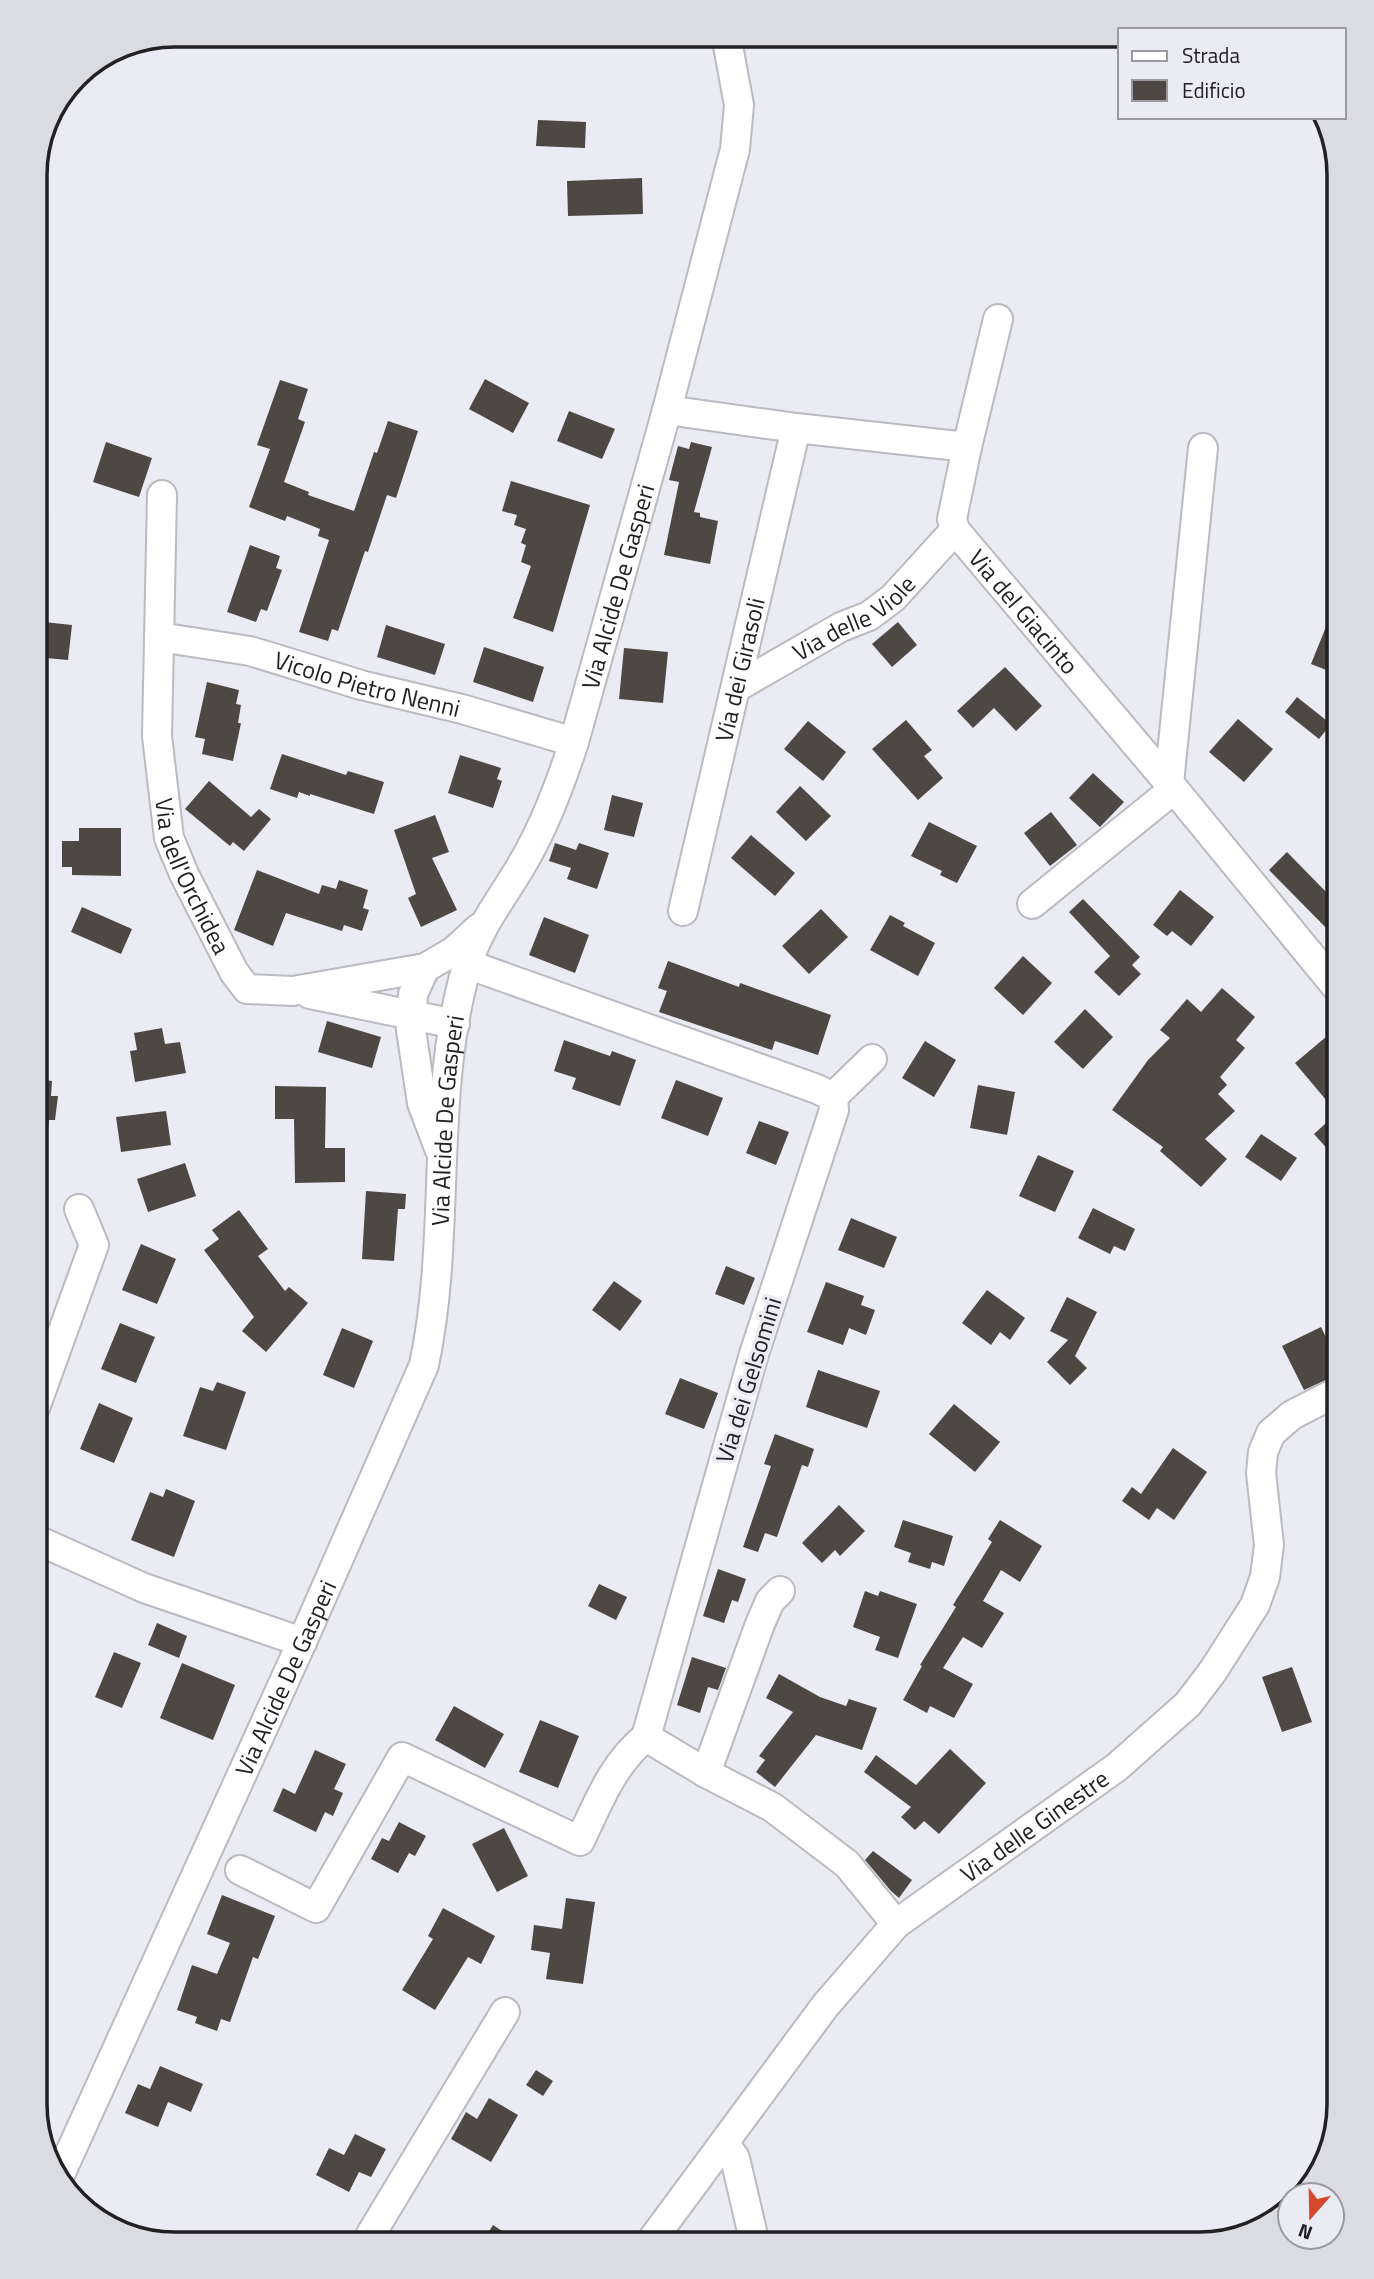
<svg xmlns="http://www.w3.org/2000/svg" width="1374" height="2279" viewBox="0 0 1374 2279" font-family="'Titillium Web',sans-serif">
	<style>
		.building { fill: #4d4844 }
		.lines { fill: none; stroke-linecap: round; stroke-linejoin: round }
		.minor-casing { stroke: #babac1; stroke-width: 32 }
		.minor { stroke: #fff; stroke-width: 28 }
		.labels { text-anchor: middle; dominant-baseline: central; stroke-width: 7; stroke-linejoin: round; paint-order: stroke }
		.street-label { font-size: 24px; fill: #212123; stroke: #ebebf3 }
		.rim { fill: none; stroke: #212123; stroke-width: 3.5 }
	</style>
	<rect width="100%" height="100%" fill="#ebebf3"/>
	<!-- building -->
	<g class="building">
		<polygon points="538,120 586,122 585,148 536,146"/>
		<polygon points="642,178 643,214 568,216 567,181"/>
		<polygon points="485,379 529,403 513,433 469,409"/>
		<polygon points="280,380 308,389 298,419 305,422 284,482 309,492 308,495 354,511 374,452 377,453 388,421 418,431 396,498 387,495 368,552 365,551 338,631 332,629 328,641 299,632 329,540 318,536 320,529 287,516 285,521 249,507 270,449 257,445"/>
		<polygon points="569,411 615,429 602,459 557,441"/>
		<polygon points="106,442 152,458 139,497 93,482"/>
		<polygon points="691,442 712,447 694,512 700,513 700,517 718,521 710,564 664,555 679,482 669,480 678,446 689,449"/>
		<polygon points="511,481 590,505 553,632 513,618 531,566 521,562 526,545 521,543 526,529 514,525 517,515 502,511"/>
		<polygon points="250,545 280,556 276,568 282,570 267,611 261,609 256,622 227,612"/>
		<polygon points="1338,597 1339,597 1339,675 1311,664"/>
		<polygon points="35,621 72,625 68,660 35,657"/>
		<polygon points="898,622 917,645 892,667 872,644"/>
		<polygon points="386,625 445,644 435,675 377,657"/>
		<polygon points="484,647 544,667 533,702 473,682"/>
		<polygon points="624,648 668,652 663,703 619,699"/>
		<polygon points="1005,667 1042,706 1016,731 994,708 973,728 957,711"/>
		<polygon points="207,682 239,690 236,704 241,705 238,723 241,723 233,761 202,754 205,739 195,737"/>
		<polygon points="1297,697 1331,724 1319,739 1285,712"/>
		<polygon points="1238,719 1273,749 1244,782 1209,752"/>
		<polygon points="906,720 932,750 924,756 943,778 918,800 872,749"/>
		<polygon points="808,721 846,752 823,781 784,749"/>
		<polygon points="282,754 346,775 348,771 384,782 374,814 310,794 310,796 299,792 297,798 270,789"/>
		<polygon points="460,755 501,768 497,779 502,781 493,808 448,793"/>
		<polygon points="1093,773 1124,802 1100,827 1069,798"/>
		<polygon points="209,781 251,817 259,809 271,819 244,851 233,842 230,846 185,809"/>
		<polygon points="800,786 831,816 806,841 776,812"/>
		<polygon points="612,795 643,803 634,837 604,830"/>
		<polygon points="1051,812 1077,845 1050,866 1024,833"/>
		<polygon points="435,815 449,852 432,858 457,910 421,927 408,898 416,894 394,830"/>
		<polygon points="929,822 977,846 957,883 940,875 942,871 911,856"/>
		<polygon points="79,828 121,828 121,876 72,875 72,867 62,867 62,841 79,841"/>
		<polygon points="751,835 795,873 775,896 731,858"/>
		<polygon points="555,843 576,850 579,843 609,853 597,889 567,879 571,868 549,861"/>
		<polygon points="1287,852 1331,897 1339,889 1339,941 1269,870"/>
		<polygon points="257,870 319,894 322,885 336,889 339,880 368,890 363,908 369,910 362,931 344,925 342,931 286,913 273,946 234,930"/>
		<polygon points="1180,890 1214,917 1191,946 1172,931 1167,936 1153,925"/>
		<polygon points="1083,899 1140,957 1132,965 1141,974 1119,996 1094,972 1110,956 1069,912"/>
		<polygon points="82,907 132,929 121,954 71,932"/>
		<polygon points="821,909 848,937 809,974 782,946"/>
		<polygon points="890,915 905,923 903,926 935,943 918,976 870,950"/>
		<polygon points="544,917 589,935 575,973 529,955"/>
		<polygon points="1023,956 1052,983 1023,1015 994,988"/>
		<polygon points="668,961 739,987 740,983 831,1015 818,1055 775,1041 772,1050 659,1012 667,991 658,988"/>
		<polygon points="1222,988 1255,1017 1236,1040 1245,1048 1220,1077 1227,1085 1218,1094 1235,1111 1205,1139 1227,1159 1201,1187 1160,1151 1163,1147 1112,1110 1148,1060 1170,1038 1160,1030 1187,999 1201,1012"/>
		<polygon points="1085,1009 1113,1037 1083,1069 1054,1042"/>
		<polygon points="327,1021 381,1037 372,1068 318,1052"/>
		<polygon points="1339,1026 1339,1162 1314,1134 1337,1113 1295,1063"/>
		<polygon points="162,1028 165,1044 180,1042 186,1073 135,1082 130,1051 137,1050 134,1033"/>
		<polygon points="564,1040 610,1056 612,1051 636,1060 620,1106 572,1089 576,1078 554,1071"/>
		<polygon points="925,1041 956,1060 934,1097 902,1078"/>
		<polygon points="35,1079 52,1081 51,1096 58,1096 55,1120 49,1120 47,1139 35,1138"/>
		<polygon points="676,1080 723,1098 708,1136 661,1118"/>
		<polygon points="978,1085 1015,1092 1007,1135 970,1128"/>
		<polygon points="275,1086 326,1087 325,1148 345,1148 345,1182 295,1183 294,1119 275,1119"/>
		<polygon points="166,1111 171,1145 121,1152 116,1117"/>
		<polygon points="759,1121 789,1132 776,1165 746,1153"/>
		<polygon points="1261,1134 1297,1158 1281,1181 1245,1157"/>
		<polygon points="1038,1155 1074,1171 1055,1212 1019,1196"/>
		<polygon points="185,1163 196,1196 148,1212 137,1179"/>
		<polygon points="366,1191 406,1194 405,1209 398,1209 394,1261 362,1259"/>
		<polygon points="1093,1208 1135,1229 1125,1251 1114,1246 1110,1254 1078,1238"/>
		<polygon points="239,1210 268,1249 258,1256 285,1291 289,1287 308,1303 266,1352 242,1331 254,1317 204,1250 219,1239 212,1230"/>
		<polygon points="851,1218 897,1237 884,1268 838,1250"/>
		<polygon points="141,1244 176,1259 157,1304 122,1290"/>
		<polygon points="726,1266 755,1278 744,1305 715,1294"/>
		<polygon points="614,1281 642,1301 620,1331 592,1310"/>
		<polygon points="826,1282 864,1296 861,1305 875,1310 866,1335 849,1328 843,1345 807,1332"/>
		<polygon points="987,1290 1025,1318 1010,1340 1000,1332 991,1345 962,1323"/>
		<polygon points="1067,1297 1097,1312 1075,1356 1087,1368 1070,1385 1047,1362 1068,1340 1050,1331"/>
		<polygon points="120,1323 155,1337 136,1383 101,1369"/>
		<polygon points="1321,1327 1339,1364 1339,1374 1304,1390 1282,1346"/>
		<polygon points="342,1328 373,1341 354,1388 323,1375"/>
		<polygon points="818,1370 880,1391 867,1428 806,1407"/>
		<polygon points="680,1378 718,1393 704,1429 665,1414"/>
		<polygon points="217,1382 246,1392 226,1450 183,1436 200,1387 213,1391"/>
		<polygon points="99,1403 133,1418 114,1463 80,1449"/>
		<polygon points="954,1404 1000,1442 975,1472 929,1434"/>
		<polygon points="775,1434 814,1449 808,1467 802,1465 777,1537 765,1533 758,1552 743,1547 771,1466 764,1464"/>
		<polygon points="1173,1448 1207,1472 1174,1520 1157,1508 1149,1520 1122,1501 1132,1487 1141,1494"/>
		<polygon points="166,1489 195,1501 174,1557 131,1540 150,1492 163,1497"/>
		<polygon points="839,1505 865,1531 840,1556 835,1550 822,1563 802,1543"/>
		<polygon points="903,1520 953,1536 944,1566 932,1562 930,1569 908,1562 911,1553 894,1547"/>
		<polygon points="1000,1520 1042,1546 1020,1582 1001,1570 983,1601 1004,1613 982,1648 963,1637 943,1668 973,1684 954,1718 930,1706 927,1713 903,1700 922,1666 920,1665 956,1607 953,1605 992,1542 988,1539"/>
		<polygon points="718,1569 746,1579 738,1602 732,1600 724,1623 703,1616"/>
		<polygon points="599,1584 627,1597 616,1620 588,1606"/>
		<polygon points="865,1591 878,1596 880,1591 917,1604 898,1658 875,1650 880,1637 853,1627"/>
		<polygon points="157,1623 187,1636 179,1658 148,1645"/>
		<polygon points="114,1652 141,1663 122,1708 95,1697"/>
		<polygon points="692,1657 726,1668 718,1690 708,1687 700,1713 677,1705"/>
		<polygon points="182,1663 235,1685 213,1740 160,1718"/>
		<polygon points="1292,1667 1312,1722 1282,1732 1262,1677"/>
		<polygon points="779,1674 820,1697 846,1706 849,1699 877,1708 862,1750 816,1735 775,1787 756,1772 765,1760 759,1756 793,1712 766,1698"/>
		<polygon points="454,1706 504,1734 485,1768 435,1740"/>
		<polygon points="540,1720 579,1736 558,1788 519,1772"/>
		<polygon points="950,1749 986,1783 939,1834 924,1821 915,1830 901,1817 911,1807 864,1772 876,1755 916,1785"/>
		<polygon points="315,1750 346,1764 334,1789 343,1793 333,1816 325,1812 316,1832 273,1811 283,1788 295,1794"/>
		<polygon points="399,1822 426,1836 415,1856 409,1853 398,1873 371,1859 382,1838 389,1841"/>
		<polygon points="504,1828 528,1876 497,1892 472,1844"/>
		<polygon points="873,1851 912,1880 899,1898 891,1891 865,1860"/>
		<polygon points="222,1895 275,1916 258,1959 253,1957 230,2022 221,2019 217,2031 195,2023 197,2017 177,2010 192,1965 217,1974 230,1943 207,1934"/>
		<polygon points="566,1898 595,1902 583,1984 546,1979 550,1953 531,1950 534,1925 562,1929"/>
		<polygon points="443,1908 495,1936 481,1964 468,1957 435,2010 402,1990 433,1939 428,1936"/>
		<polygon points="160,2066 203,2084 191,2112 168,2102 158,2127 125,2113 138,2084 150,2089"/>
		<polygon points="536,2070 553,2081 543,2096 526,2085"/>
		<polygon points="489,2098 518,2115 491,2162 451,2139 466,2112 477,2119"/>
		<polygon points="355,2134 386,2149 371,2177 359,2172 349,2192 316,2175 329,2148 344,2155"/>
		<polygon points="493,2225 522,2244 481,2244"/>
	</g>
	<g class="lines">
		<defs>
			<g id="minor">
				<path id="s1" d="M667,410L796,428L967,447L952,519L955,530L1174,789L1339,990"/>
				<polyline points="967,447 998,319"/>
				<path id="s2" d="M162,495L157,736L169,838L184,874L234,972L247,989L293,991L425,968L454,951L479,928"/>
				<path id="s3" d="M159,637L250,651L361,685L462,709L574,742"/>
				<path id="s4" d="M737,687L841,627L869,616L893,598L955,530"/>
				<polyline points="1169,783 1203,448"/>
				<polyline points="1032,904 1174,789"/>
				<path id="s5" d="M683,911L796,428"/>
				<polyline points="467,964 817,1089 833,1097 834,1110 754,1354 646,1737 706,1773 772,1807 847,1864 896,1924"/>
				<polyline points="425,968 413,994 411,1030 422,1103 439,1148"/>
				<polyline points="310,994 455,1024"/>
				<polyline points="833,1097 872,1059"/>
				<polyline points="35,1408 94,1245 79,1209"/>
				<polyline points="35,1539 144,1588 302,1642"/>
				<polyline points="706,1773 760,1624 770,1601 780,1591"/>
				<path d="M240,1870L316,1908L402,1757L580,1841C598,1803 613,1763 646,1737"/>
				<polyline points="724,2143 735,2158 755,2244"/>
				<path id="s6" d="M59,2177L302,1642L424,1365C452,1234 429,1095 467,966C479,923 510,889 530,850C549,815 562,779 574,742L667,410L735,149L739,105L726,35"/>
				<polyline points="370,2244 371,2234 505,2012"/>
				<path id="s7" d="M649,2244L825,2006L896,1924L1117,1767L1188,1704L1213,1671L1255,1605L1265,1577L1269,1545L1261,1473L1263,1452L1271,1433L1292,1415L1339,1391"/>
			</g>
		</defs>
		<!-- minor casing -->
		<use href="#minor" class="minor-casing"/>
		<!-- minor -->
		<use href="#minor" class="minor"/>
	</g>
	<g class="labels">
		<!-- street labels -->
		<g class="street-label">
			<text stroke="none"><textPath href="#s6" startOffset="1703">Via Alcide De Gasperi</textPath></text>
			<text stroke="none"><textPath href="#s1" startOffset="494">Via del Giacinto</textPath></text>
			<text stroke="none"><textPath href="#s4" startOffset="136">Via delle Viole</textPath></text>
			<text stroke="none"><textPath href="#s5" startOffset="248">Via dei Girasoli</textPath></text>
			<text stroke="none"><textPath href="#s3" startOffset="214">Vicolo Pietro Nenni</textPath></text>
			<text stroke="none"><textPath href="#s2" startOffset="387">Via dell'Orchidea</textPath></text>
			<text stroke="none"><textPath href="#s6" startOffset="1136">Via Alcide De Gasperi</textPath></text>
			<text transform="translate(748 1380) rotate(-73)">Via dei Gelsomini</text>
			<text stroke="none"><textPath href="#s6" startOffset="548">Via Alcide De Gasperi</textPath></text>
			<text stroke="none"><textPath href="#s7" startOffset="574">Via delle Ginestre</textPath></text>
		</g>
	</g>
	<!-- crop -->
	<path d="M0 0H1374V2279H0ZM175 47H1199A128 128 0 0 1 1327 175V2104A128 128 0 0 1 1199 2232H175A128 128 0 0 1 47 2104V175A128 128 0 0 1 175 47Z" fill="#dbdbe2" fill-rule="evenodd"/>
	<path class="rim" d="M175 47H1199A128 128 0 0 1 1327 175V2104A128 128 0 0 1 1199 2232H175A128 128 0 0 1 47 2104V175A128 128 0 0 1 175 47Z"/>
	<!-- legend -->
	<rect x="1118" y="28" width="228" height="91" fill="#ebebf3" stroke="#9a9aa0" stroke-width="2"/>
	<rect x="1132" y="51" width="35" height="10" fill="#ffffff" stroke="#9a9aa0" stroke-width="2"/>
	<text x="1182" y="63" font-size="21" fill="#212123">Strada</text>
	<rect x="1132" y="80" width="35" height="21" fill="#4d4844" stroke="#9a9aa0" stroke-width="2"/>
	<text x="1182" y="98" font-size="21" fill="#212123">Edificio</text>
	<!-- north arrow -->
	<g transform="translate(1311 2216) rotate(200)"><circle r="33" fill="#ebebf3" stroke="#9a9aa0" stroke-width="2"/>
	<path d="M0-5L12 26L0 18L-12 26Z" fill="#d4492c"/>
	<text y="-10" font-size="19" font-weight="bold" text-anchor="middle" fill="#212123">N</text>
	</g>
</svg>
